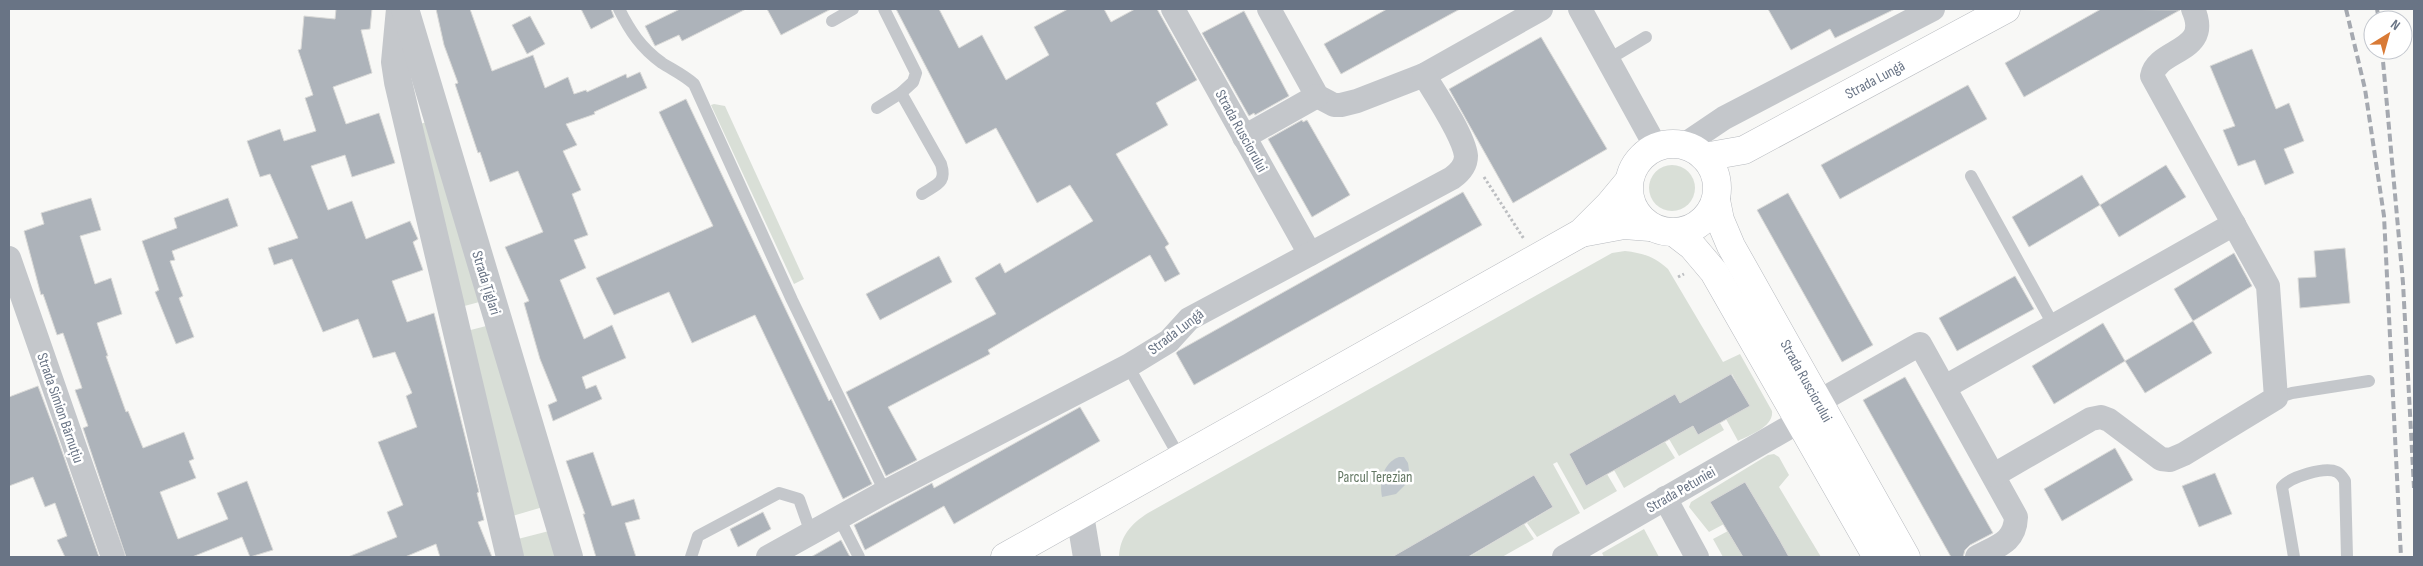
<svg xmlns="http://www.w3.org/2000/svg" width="2423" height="566" viewBox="0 0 2423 566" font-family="'Sofia Sans Condensed',sans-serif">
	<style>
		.green { fill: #d9dfd7 }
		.water { fill: #c0c7cd }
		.building { fill: #adb3ba; stroke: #dadad8 }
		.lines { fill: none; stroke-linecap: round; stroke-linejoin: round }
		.primary-casing { stroke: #b7babf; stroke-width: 29 }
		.path { stroke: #bcbec1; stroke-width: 3; stroke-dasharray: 2.5 2.5; stroke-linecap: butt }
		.service { stroke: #c4c7cb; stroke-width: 12 }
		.minor { stroke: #c4c7cb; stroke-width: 24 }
		.tertiary { stroke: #c4c7cb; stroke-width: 28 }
		.primary { stroke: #fff; stroke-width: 28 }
		.rail { stroke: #a5a9b0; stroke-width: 4; stroke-dasharray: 8 4; stroke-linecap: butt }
		.labels { text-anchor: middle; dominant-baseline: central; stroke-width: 5; stroke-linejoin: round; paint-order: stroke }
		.street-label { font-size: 15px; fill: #697485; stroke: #fff }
		.park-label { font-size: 15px; fill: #647864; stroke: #fff }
	</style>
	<rect width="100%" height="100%" fill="#f8f8f6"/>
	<!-- green -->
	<g class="green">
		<polygon points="714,104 725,106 804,279 794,284 711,105"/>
		<polygon points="431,121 483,301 457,308 412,126"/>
		<circle cx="1672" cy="188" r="23"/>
		<path d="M1625,251C1643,253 1655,257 1668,269L1723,362L1740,354L1772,411C1774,427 1750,435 1738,441L1726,419L1749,406L1732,374L1680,403L1675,395L1569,454L1586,486L1607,474L1617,491L1584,510L1557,462L1553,464L1580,513L1537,537L1527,523L1553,507L1534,475L1393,557H1119C1120,536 1131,524 1148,513L1612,253Z"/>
		<polygon points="490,325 543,507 509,517 463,332"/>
		<polygon points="1720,423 1724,430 1679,456 1669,439 1693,426 1698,435"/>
		<polygon points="1665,442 1675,458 1624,488 1614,470"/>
		<polygon points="1774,454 1779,457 1789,475 1779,487 1821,557 1789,557 1745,482 1711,502 1724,524 1709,532 1689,507 1691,502 1768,455"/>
		<polygon points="1524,524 1534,539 1502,557 1469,557"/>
		<polygon points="1644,529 1659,557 1604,557 1602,553"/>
		<polygon points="549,531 557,557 518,557 514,540"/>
		<polygon points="1728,531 1743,557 1723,557 1713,539"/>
	</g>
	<!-- water -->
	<path class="water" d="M1399,457H1404L1408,463L1409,470L1407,483L1396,494L1382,497C1379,481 1383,463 1399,457Z"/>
	<!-- building -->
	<g class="building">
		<polygon points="336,9 372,9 370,29 361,30 372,73 333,87 346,124 379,113 395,163 352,177 345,155 311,166 328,210 352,201 366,239 410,221 418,239 413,242 423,270 392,281 407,322 434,313 479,492 477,493 484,520 478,522 492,557 440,557 436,544 405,557 348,557 397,537 387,512 403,505 378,442 417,427 406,396 412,393 395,352 373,358 358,319 323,332 292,259 274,265 268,248 298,238 270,174 260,177 247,141 280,129 284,141 316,131 305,98 313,95 298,50 301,49 304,16 335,19"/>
		<polygon points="436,9 470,9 492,71 533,55 545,88 568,77 574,94 586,90 587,92 626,74 627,78 640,72 647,88 594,112 595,114 566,124 577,145 563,151 581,190 572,194 588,235 574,240 586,268 560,280 584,339 612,325 626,358 582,377 586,389 596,385 602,399 553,421 548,405 557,401 540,359 524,303 529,301 505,247 543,232 518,171 490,182 480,152 478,153 455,84 458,83 444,45"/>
		<polygon points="581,9 611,9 614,17 591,29"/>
		<polygon points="680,9 746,9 682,41 679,35 655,46 645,26"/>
		<polygon points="767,9 831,9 781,35"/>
		<polygon points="896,9 939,9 959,48 982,35 1006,80 1049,55 1034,27 1068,9 1104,9 1111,22 1135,9 1157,9 1197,80 1156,103 1168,125 1116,154 1169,244 1165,247 1180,274 1165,282 1150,255 988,350 990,354 888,407 917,460 886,476 846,392 996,314 975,278 1000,263 1005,273 1093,221 1070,185 1037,203 996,128 966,144"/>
		<polygon points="1387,9 1460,9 1341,74 1324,44"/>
		<polygon points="1768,9 1895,9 1835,38 1830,29 1791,50"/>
		<polygon points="2101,9 2180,10 2024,97 2005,63"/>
		<polygon points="1244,11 1289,96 1255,115 1254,113 1249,116 1202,33"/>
		<polygon points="530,16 545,44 527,54 512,25"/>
		<polygon points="1541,37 1607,149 1513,203 1449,89"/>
		<polygon points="2252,49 2276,109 2289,103 2304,141 2284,149 2294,173 2265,185 2255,160 2238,166 2223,130 2235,126 2210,66"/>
		<polygon points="1968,85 1987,119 1840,199 1821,165"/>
		<polygon points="686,99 829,401 831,399 872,484 843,499 755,315 692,343 669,292 614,315 596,278 713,226 659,112"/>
		<polygon points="1302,120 1303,122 1307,120 1350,195 1312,217 1268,139"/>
		<polygon points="2166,165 2186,197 2119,237 2100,205"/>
		<polygon points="2082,175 2100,205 2029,247 2012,217"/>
		<polygon points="1463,192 1482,225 1194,385 1176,353 1178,351"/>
		<polygon points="1788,193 1873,345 1842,362 1757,210"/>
		<polygon points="91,198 101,230 80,236 95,284 111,278 122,314 97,323 108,356 106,356 126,412 128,411 143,448 184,432 194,459 189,461 196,478 160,492 178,539 228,519 217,493 247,481 273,550 250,557 242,537 192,557 126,557 83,428 88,426 75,390 82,388 63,333 57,335 43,294 41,295 24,231 44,224 41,213"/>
		<polygon points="228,198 238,226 172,251 175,260 170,261 183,296 179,298 194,337 176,344 155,292 159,290 142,241 177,228 174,218"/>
		<polygon points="2345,248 2350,303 2300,308 2298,278 2316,277 2314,251"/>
		<polygon points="2234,253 2252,286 2193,321 2174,289"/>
		<polygon points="939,256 952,282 880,320 866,294"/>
		<polygon points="2015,276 2034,309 1957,351 1939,318"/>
		<polygon points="2193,321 2212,353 2145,393 2125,361"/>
		<polygon points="2103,323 2125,361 2054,404 2032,366"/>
		<polygon points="1731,374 1750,406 1698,435 1693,426 1586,486 1569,454 1675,394 1680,403"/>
		<polygon points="1905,377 1993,533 1970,545 1965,550 1963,557 1951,557 1863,400"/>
		<polygon points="38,386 57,437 99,557 65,557 57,540 67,536 55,503 45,507 33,477 9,486 9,397"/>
		<polygon points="1080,407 1100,441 954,524 944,506 865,550 854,525 932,483 934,488"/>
		<polygon points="2115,448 2133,480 2062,521 2044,489"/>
		<polygon points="593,452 612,506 634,499 640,519 625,523 636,557 596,557 583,514 585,514 566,461"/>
		<polygon points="2215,473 2232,514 2199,527 2182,486"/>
		<polygon points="1534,475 1553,507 1468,557 1392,557"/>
		<polygon points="1745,482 1779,539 1789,557 1743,557 1710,502"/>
		<polygon points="763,512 771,529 738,547 730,529"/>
		<polygon points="841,540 850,557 811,557"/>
	</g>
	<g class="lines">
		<defs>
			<g id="primary">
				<circle cx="1673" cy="188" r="44"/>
				<polyline points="1704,157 1744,150 2006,9"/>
				<polyline points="1716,200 1720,220 1731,246 1906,557"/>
				<polyline points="1581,233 1624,225 1650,227"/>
				<polyline points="1675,233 1692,246 1714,272 1877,557"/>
				<polyline points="1005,557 1581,233 1609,205 1629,181"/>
			</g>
		</defs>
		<!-- primary casing -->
		<use href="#primary" class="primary-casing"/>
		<!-- path -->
		<g class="path">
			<polyline points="1484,177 1524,239"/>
			<polyline points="1678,277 1684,274"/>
		</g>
		<!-- service -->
		<g class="service">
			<path d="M619,9C630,31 641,48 662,63C673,70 684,75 694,84L792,300L885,492"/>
			<polyline points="884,9 916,73 913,82 901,93"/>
			<polyline points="832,21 853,9"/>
			<polyline points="1609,59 1646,37"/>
			<path d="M877,108L901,93L941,164C947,183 937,184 922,194"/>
			<polyline points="1971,176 2054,326"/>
			<polyline points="1128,366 1180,458"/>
			<polyline points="2276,398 2292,393 2369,381"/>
			<polyline points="839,518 859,557"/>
			<polyline points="691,557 698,536 779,493 799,499 811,533"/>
			<path d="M2294,557L2282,487C2290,477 2325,466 2337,472C2341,474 2343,478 2345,481L2347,557"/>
		</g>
		<!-- minor -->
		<g class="minor">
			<polyline points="1173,9 1310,254"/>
			<polyline points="1269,9 1317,96 1334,105 1341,105 1357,101 1424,75 1541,9"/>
			<polyline points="1580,9 1656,147"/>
			<polyline points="1244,137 1317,96"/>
			<polyline points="1684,145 1724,118 1933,9"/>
			<polyline points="9,258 113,557"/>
			<polyline points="1945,387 2234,224"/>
			<path d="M1818,402L1920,344L2016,517C2015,543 1997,546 1977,557"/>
			<path d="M1994,475L2091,419L2101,417L2109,420L2161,459L2170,460L2184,454L2276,398L2268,286L2152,76C2157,48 2213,53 2193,9"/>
			<polyline points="1665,498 1697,557"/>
			<path d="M768,557L885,492L1128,366L1169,341L1189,319L1452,178C1459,173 1466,166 1466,156C1464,136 1435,93 1424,75"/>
			<polyline points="1564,557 1798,422"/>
		</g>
		<!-- tertiary -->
		<g class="tertiary">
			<polyline points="400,9 395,62 398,82 510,557"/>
			<polyline points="405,9 569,557"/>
			<polyline points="1080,515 1087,557"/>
		</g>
		<!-- primary -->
		<use href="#primary" class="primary"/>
		<!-- rail -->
		<g class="rail">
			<polyline points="2346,9 2365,89 2384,216 2401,557"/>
			<polyline points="2377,9 2379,20"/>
			<polyline points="2382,50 2403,283 2414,488"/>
		</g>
	</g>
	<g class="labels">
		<!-- street labels -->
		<g class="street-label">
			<text transform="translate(1875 80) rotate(-28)">Strada Lungă</text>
			<text transform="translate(1241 131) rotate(61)">Strada Rusciorului</text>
			<text transform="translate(486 283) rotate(73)">Strada Țiglari</text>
			<text transform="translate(1176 332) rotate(-37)">Strada Lungă</text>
			<text transform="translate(1806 381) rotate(61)">Strada Rusciorului</text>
			<text transform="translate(60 408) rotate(71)">Strada Simion Bărnuțiu</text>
			<text transform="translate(1681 490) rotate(-30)">Strada Petuniei</text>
		</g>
		<!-- park labels -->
		<g class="park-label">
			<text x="1375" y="477">Parcul Terezian</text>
		</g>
	</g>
	<!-- border -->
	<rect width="2423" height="566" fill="none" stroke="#697485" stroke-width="20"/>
	<!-- north arrow -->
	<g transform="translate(2388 35) rotate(37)"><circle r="24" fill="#ffffff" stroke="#c3c7ce"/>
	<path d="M0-4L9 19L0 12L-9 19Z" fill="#d97a35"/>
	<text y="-8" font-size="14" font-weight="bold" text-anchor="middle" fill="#697485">N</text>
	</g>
</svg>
